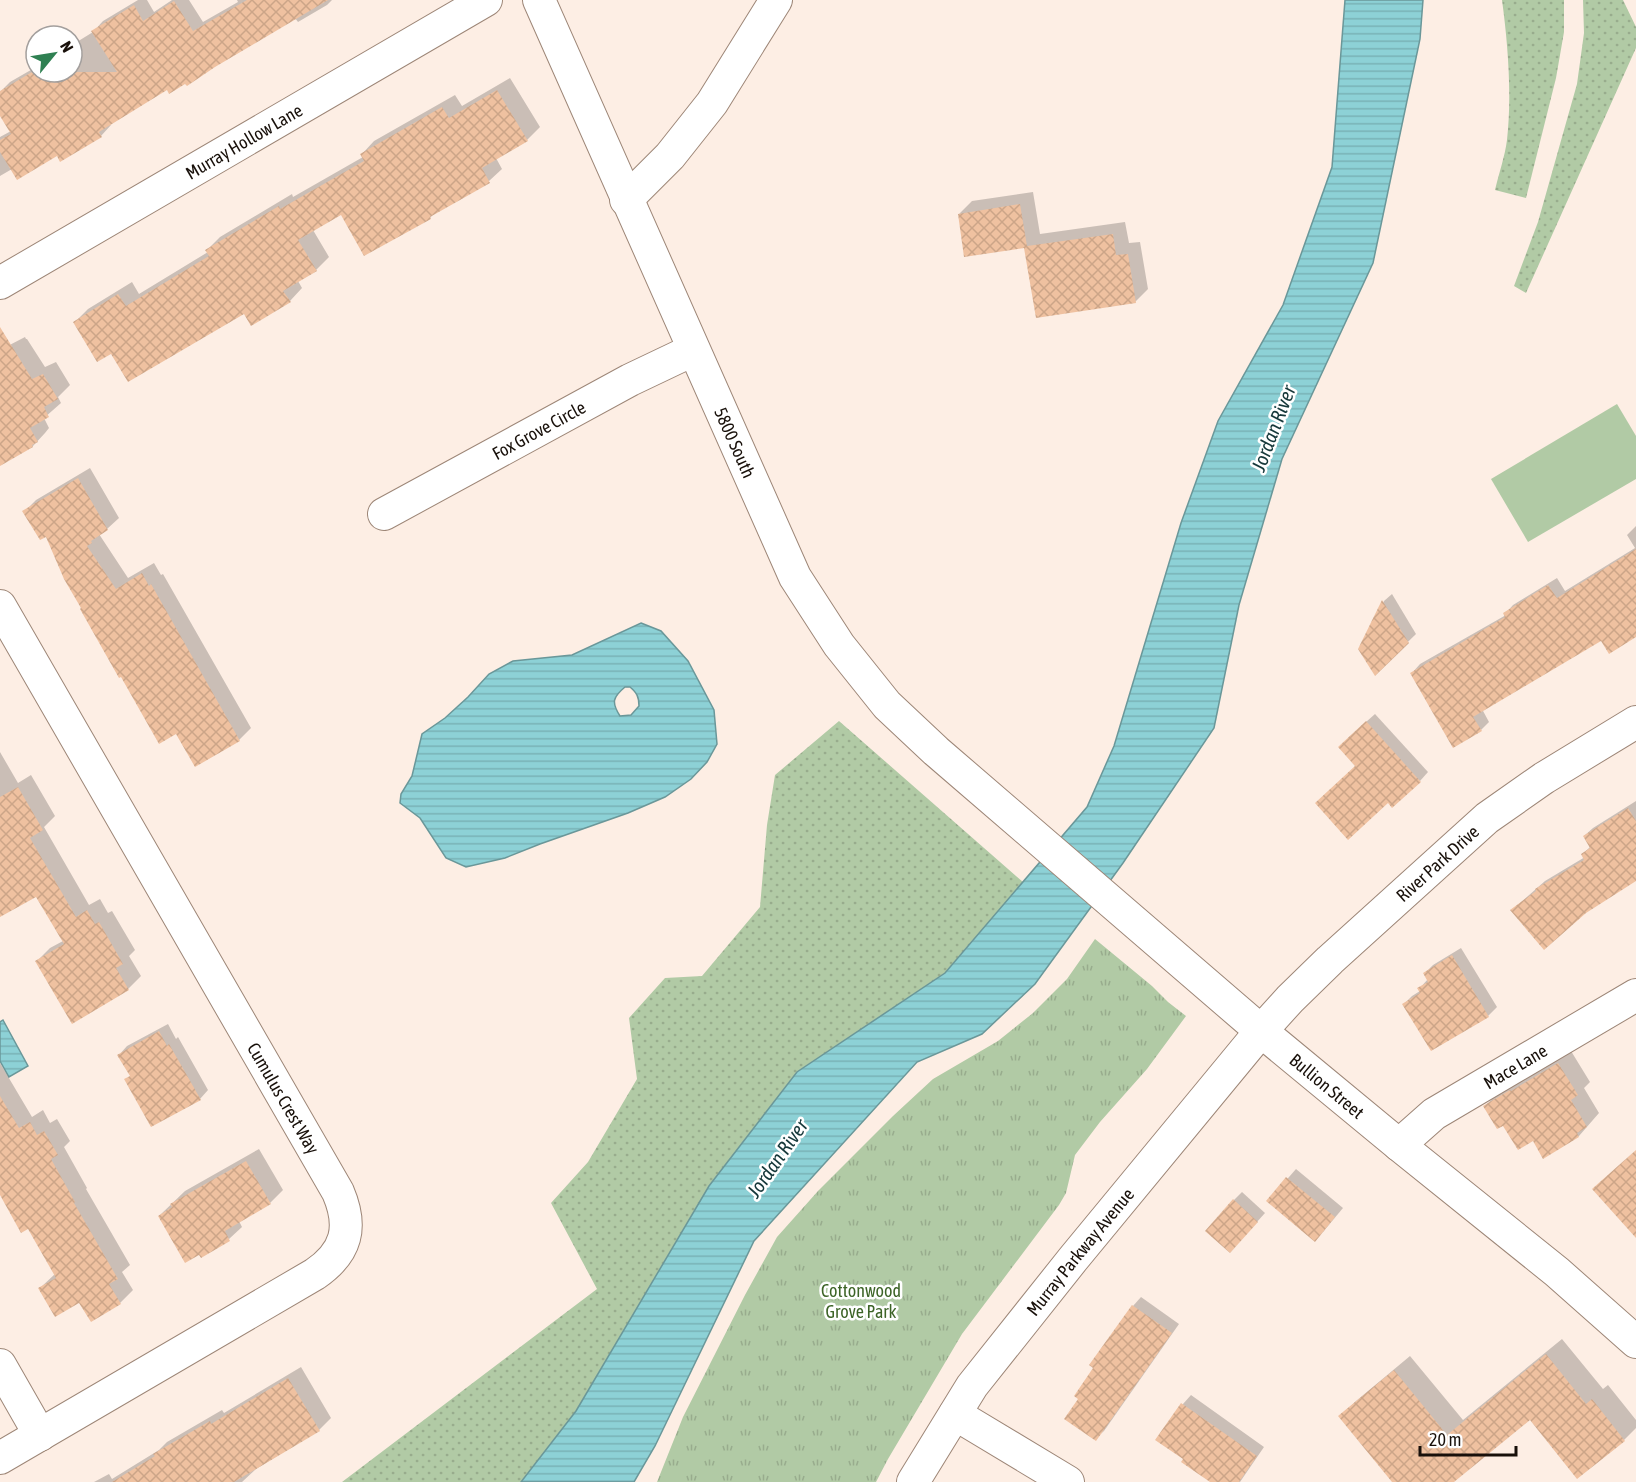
<svg xmlns="http://www.w3.org/2000/svg" width="1636" height="1482" viewBox="0 0 1636 1482" font-family="'Asap Condensed',sans-serif">
	<style>
		.grass { fill: url(#grass-dots) }
		.park { fill: url(#park-tufts) }
		.garden { fill: #b1caa5 }
		.water { fill: url(#water-rules); stroke: #6a9799; stroke-width: 1.5; fill-rule: evenodd }
		.shadow { fill: #0003 }
		.building { fill: url(#building-cross-hatch) }
		.lines { fill: none; stroke-linecap: round; stroke-linejoin: round }
		.minor-casing { stroke: #9d8677; stroke-width: 34 }
		.minor { stroke: #fff; stroke-width: 32 }
		.labels { text-anchor: middle; dominant-baseline: central; stroke-width: 5; stroke-linejoin: round; paint-order: stroke }
		.street-label { font-size: 18px; fill: #18100a; stroke: #fff }
		.park-label { font-size: 18px; fill: #3d6427; stroke: #fff }
		.water-label { font-size: 20px; font-style: italic; fill: #16383a; stroke: #fff }
	</style>
	<defs>
		<pattern id="grass-dots" width="8" height="8" patternUnits="userSpaceOnUse" patternTransform="scale(1.5)"><rect width="8" height="8" fill="#b1caa5"/><path d="M2 2h.1M6 6h.1" fill="none" stroke="#98ac8d" stroke-width="1.8" stroke-linecap="round"/></pattern>
		<pattern id="park-tufts" width="24" height="20" patternUnits="userSpaceOnUse" patternTransform="scale(1.5)"><rect width="24" height="20" fill="#b1caa5"/><path d="M3 7l-1-3M5 7V3M7 7l1-3M15 17l-1-3M17 17v-4M19 17l1-3" fill="none" stroke="#98ac8d"/></pattern>
		<pattern id="water-rules" width="6" height="5" patternUnits="userSpaceOnUse" patternTransform="scale(1.5)"><rect width="6" height="5" fill="#8dd1d6"/><path d="M0 2.5h6" fill="none" stroke="#79b2b6"/></pattern>
		<pattern id="building-cross-hatch" width="8" height="8" patternUnits="userSpaceOnUse" patternTransform="scale(1.5)"><rect width="8" height="8" fill="#efc1a0"/><path d="M0 0l8 8M0 8l8-8" fill="none" stroke="#cca588"/></pattern>
	</defs>
	<rect width="100%" height="100%" fill="#fdeee4"/>
	<!-- grass -->
	<g class="grass">
		<path d="M1502,0H1564V32L1556,78L1526,198L1495,190C1499,173 1505,156 1507,140C1512,96 1508,44 1502,0Z"/>
		<polygon points="1583,0 1623,0 1636,27 1636,48 1526,293 1514,286 1538,222 1577,84 1584,33"/>
		<polygon points="839,721 1023,882 945,973 797,1072 709,1186 576,1411 521,1482 342,1482 597,1289 551,1203 588,1162 637,1079 629,1018 665,978 702,976 760,907 767,825 775,775"/>
	</g>
	<!-- park -->
	<polygon class="park" points="1095,939 1152,986 1168,1002 1186,1016 1147,1069 1100,1122 1075,1155 1066,1193 1059,1205 962,1334 888,1459 876,1482 657,1482 683,1417 745,1295 777,1237 818,1191 893,1116 933,1079 998,1041 1033,1013 1067,979"/>
	<!-- garden -->
	<polygon class="garden" points="1617,404 1636,436 1636,479 1528,542 1491,479"/>
	<!-- water -->
	<g class="water">
		<polygon points="1345,0 1423,0 1420,39 1373,263 1282,459 1239,605 1214,728 1123,863 1035,984 982,1034 917,1062 754,1241 655,1446 634,1482 521,1482 576,1411 709,1186 797,1072 945,973 1087,807 1114,746 1181,523 1218,421 1283,305 1332,167"/>
		<path d="M641,623L661,631L688,661L714,710L717,744L707,762L691,779L665,797L628,813L540,844L505,858L466,867L446,858L420,818L400,803L401,794L412,776L422,734L445,718L468,697L489,674L513,661L572,655ZM625,687H630C637,693 639,697 639,706L631,715L620,716C611,702 613,697 625,687Z"/>
		<polygon points="3,1020 28,1066 9,1077 0,1061 0,1022"/>
	</g>
	<!-- shadow -->
	<g class="shadow">
		<polygon points="138,0 147,0 154,12 172,0 189,0 203,22 238,2 237,0 332,0 327,5 298,22 295,18 186,82 167,87 110,123 111,125 101,136 61,160 58,154 12,169 0,176 0,137 11,131 0,92 10,82 36,67 36,72 72,72 72,45 93,32 103,21"/>
		<polygon points="510,78 540,127 527,140 496,158 502,169 489,181 434,213 430,218 342,213 313,230 329,257 316,270 298,281 302,288 290,301 245,312 111,352 75,322 88,309 132,282 139,294 208,252 207,250 220,237 292,194 293,197 363,157 362,154 374,141 455,95 462,106"/>
		<polygon points="1033,192 1040,234 1125,222 1129,243 1140,242 1148,289 1135,302 959,214 972,201"/>
		<polygon points="25,337 26,339 27,339 45,367 56,362 70,385 58,397 61,403 44,418 49,428 45,433 33,446 2,463 0,460 0,350"/>
		<polygon points="90,468 119,518 107,529 99,534 128,578 154,563 161,575 163,574 251,728 239,740 195,765 176,732 46,535 24,512 36,500"/>
		<polygon points="1636,526 1636,635 1601,639 1482,709 1489,722 1481,730 1412,673 1420,664 1506,615 1505,614 1513,605 1557,578 1565,591 1635,548 1627,535"/>
		<polygon points="1392,594 1416,634 1375,674 1360,649 1384,601"/>
		<polygon points="1375,714 1428,772 1420,781 1357,766 1348,738"/>
		<polygon points="0,752 18,783 31,775 55,816 44,827 89,905 100,899 108,913 112,911 135,950 129,956 141,976 128,989 37,961 50,948 63,941 37,895 0,904"/>
		<polygon points="1636,801 1636,879 1512,910 1545,881 1585,857 1583,854 1591,846 1584,836 1593,828"/>
		<polygon points="1461,948 1497,1007 1488,1016 1404,1004 1412,996 1420,991 1419,989 1428,979 1425,973 1433,965"/>
		<polygon points="168,1024 176,1039 178,1037 208,1090 200,1099 126,1080 131,1075 119,1055 127,1046"/>
		<polygon points="1571,1051 1590,1082 1584,1088 1599,1113 1579,1136 1544,1157 1533,1139 1503,1124 1485,1106 1498,1093 1523,1078 1524,1080"/>
		<polygon points="0,1063 32,1117 43,1110 50,1123 57,1119 70,1141 64,1147 87,1188 86,1189 130,1265 122,1272 133,1290 120,1303 80,1300 40,1288 55,1274 28,1227 0,1192"/>
		<polygon points="259,1149 283,1190 270,1203 239,1221 242,1227 229,1239 159,1216 185,1191"/>
		<polygon points="1296,1169 1343,1208 1323,1232 1268,1201"/>
		<polygon points="1242,1192 1265,1213 1238,1243 1234,1200"/>
		<polygon points="1141,1297 1179,1324 1104,1431 1095,1439 1080,1398 1133,1306"/>
		<polygon points="1562,1339 1603,1389 1608,1385 1636,1420 1636,1428 1624,1440 1577,1477 1530,1418 1452,1482 1394,1482 1340,1416 1356,1401 1410,1356 1463,1420"/>
		<polygon points="301,1367 331,1418 319,1430 256,1469 242,1482 94,1482 109,1474 112,1479 159,1450 167,1442 222,1410 224,1413"/>
		<polygon points="1191,1395 1264,1447 1240,1482 1212,1482 1185,1459 1157,1440 1183,1404"/>
	</g>
	<!-- building -->
	<g class="building">
		<polygon points="247,0 328,0 215,67 187,86 185,84 169,94 167,90 99,132 102,137 60,162 57,156 17,180 0,152 0,140 11,134 0,116 0,91 32,72 117,72 91,31 134,5 143,21 174,1 193,31"/>
		<polygon points="497,90 528,141 482,168 490,183 430,217 431,219 364,256 341,215 298,240 317,271 283,291 291,302 251,326 244,314 128,382 111,354 97,362 73,322 118,294 126,306 209,256 205,250 279,206 280,209 364,161 360,154 442,107 449,118"/>
		<polygon points="1020,204 1027,246 1113,234 1116,255 1128,254 1136,303 1036,318 1024,248 964,257 958,214"/>
		<polygon points="0,327 32,379 43,374 58,399 44,407 49,417 30,428 38,442 32,445 33,447 0,466"/>
		<polygon points="78,478 108,530 91,541 92,543 87,546 116,589 142,573 149,586 151,584 240,741 195,767 176,734 159,744 121,677 119,678 80,609 81,608 64,579 46,537 40,540 22,511"/>
		<polygon points="1636,549 1636,637 1609,654 1601,641 1473,717 1482,731 1453,748 1410,673 1505,617 1503,613 1548,585 1557,598"/>
		<polygon points="1382,600 1409,643 1375,676 1358,649"/>
		<polygon points="1366,721 1421,782 1392,808 1388,803 1348,840 1315,803 1355,766 1338,747"/>
		<polygon points="18,787 43,830 30,838 76,917 87,910 95,924 99,922 123,964 116,968 129,990 72,1024 35,961 64,944 36,897 0,917 0,797"/>
		<polygon points="1628,808 1636,821 1636,881 1586,913 1544,950 1510,910 1536,891 1535,889 1584,860 1581,854 1590,848 1583,836"/>
		<polygon points="1452,955 1489,1017 1431,1051 1402,1004 1420,993 1417,988 1428,982 1423,973"/>
		<polygon points="159,1031 167,1046 169,1044 201,1100 151,1127 124,1079 130,1076 117,1055"/>
		<polygon points="1558,1063 1578,1095 1571,1100 1587,1127 1577,1133 1579,1137 1543,1159 1533,1141 1518,1150 1503,1126 1497,1129 1483,1106 1510,1090 1511,1091"/>
		<polygon points="0,1096 19,1128 30,1122 37,1135 44,1131 58,1155 51,1159 75,1202 74,1203 118,1279 109,1284 121,1304 91,1322 79,1303 55,1317 38,1288 56,1278 28,1229 21,1233 0,1195"/>
		<polygon points="1636,1150 1636,1238 1592,1189"/>
		<polygon points="246,1161 271,1204 225,1231 230,1241 201,1258 199,1255 185,1263 158,1216 172,1207 170,1204"/>
		<polygon points="1286,1177 1335,1217 1315,1242 1266,1201"/>
		<polygon points="1233,1199 1258,1222 1230,1253 1205,1231"/>
		<polygon points="1132,1305 1172,1333 1096,1441 1064,1419 1078,1399 1074,1396 1093,1368 1089,1365"/>
		<polygon points="1546,1354 1586,1404 1592,1399 1625,1441 1577,1479 1530,1420 1454,1482 1392,1482 1338,1416 1394,1370 1447,1435"/>
		<polygon points="288,1378 320,1431 234,1482 112,1482 155,1456 153,1454 210,1421 211,1424"/>
		<polygon points="1181,1403 1257,1456 1239,1482 1210,1482 1181,1462 1183,1459 1155,1440"/>
	</g>
	<g class="lines">
		<defs>
			<g id="minor">
				<path id="s1" d="M539,0L795,577L839,645L887,705L936,751L1261,1031L1399,1145L1557,1272L1636,1342"/>
				<polyline points="626,200 670,156 712,103 776,0"/>
				<path id="s2" d="M0,283L486,0"/>
				<path id="s3" d="M384,514L630,380L693,350"/>
				<path id="s4" d="M0,606L338,1192C353,1227 347,1252 315,1274L0,1458"/>
				<path id="s5" d="M1399,1145L1434,1114L1636,995"/>
				<polyline points="0,1365 40,1435"/>
				<polyline points="955,1414 1068,1482"/>
				<path id="s6" d="M913,1482L972,1386L1073,1259L1261,1031L1290,999L1330,960L1487,818L1544,778L1636,722"/>
			</g>
		</defs>
		<!-- minor casing -->
		<use href="#minor" class="minor-casing"/>
		<!-- minor -->
		<use href="#minor" class="minor"/>
	</g>
	<g class="labels">
		<!-- street labels -->
		<g class="street-label">
			<text stroke="none"><textPath href="#s2" startOffset="282">Murray Hollow Lane</textPath></text>
			<text stroke="none"><textPath href="#s3" startOffset="176">Fox Grove Circle</textPath></text>
			<text stroke="none"><textPath href="#s1" startOffset="484">5800 South</textPath></text>
			<text stroke="none"><textPath href="#s6" startOffset="814">River Park Drive</textPath></text>
			<text stroke="none"><textPath href="#s5" startOffset="141">Mace Lane</textPath></text>
			<text stroke="none"><textPath href="#s1" startOffset="1371">Bullion Street</textPath></text>
			<text stroke="none"><textPath href="#s4" startOffset="568">Cumulus Crest Way</textPath></text>
			<text stroke="none"><textPath href="#s6" startOffset="285">Murray Parkway Avenue</textPath></text>
		</g>
		<!-- park labels -->
		<g class="park-label">
			<text x="861" y="1290">Cottonwood<tspan x="861" dy="21">Grove Park</tspan></text>
		</g>
		<!-- water labels -->
		<g class="water-label">
			<text transform="translate(1273 428) rotate(-69)">Jordan River</text>
			<text transform="translate(777 1158) rotate(-55)">Jordan River</text>
		</g>
	</g>
	<!-- north arrow -->
	<g transform="translate(54 54) rotate(60)"><circle r="28" fill="#ffffff" stroke="#a39f9d" stroke-width="1.5"/>
	<path d="M0-4.5L10 22L0 15L-10 22Z" fill="#2f8052"/>
	<text y="-9" font-size="16" font-weight="bold" text-anchor="middle" fill="#18100a">N</text>
	</g>
	<!-- scale -->
	<path d="M1420 1446v9h96v-9" fill="none" stroke="#18100a" stroke-width="3"/>
	<text x="1429" y="1446" font-size="18" fill="#18100a" stroke="#ffffff" stroke-width="4.5" paint-order="stroke">20 m</text>
</svg>
